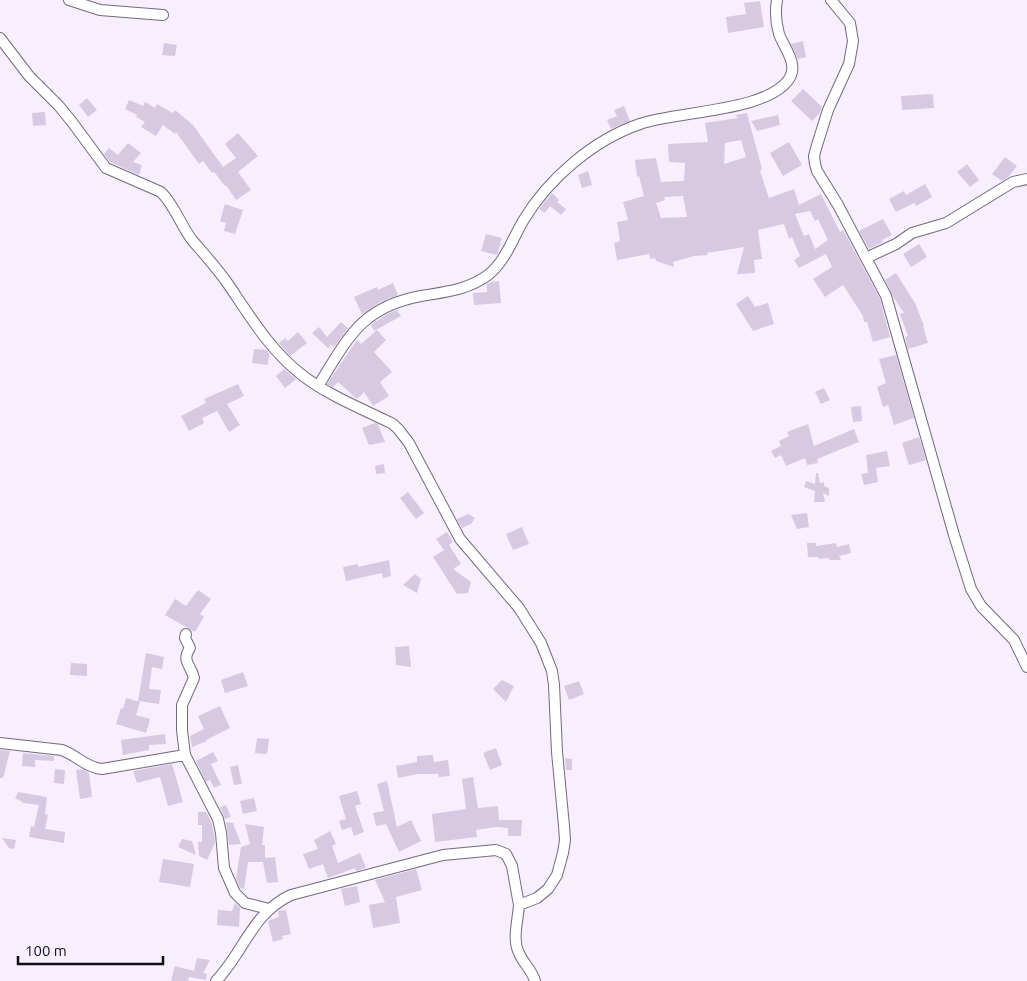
<svg xmlns="http://www.w3.org/2000/svg" width="1027" height="981" viewBox="0 0 1027 981" font-family="Ubuntu,sans-serif">
	<style>
		.building { fill: #d7c9e2; fill-rule: evenodd }
		.lines { fill: none; stroke-linecap: round; stroke-linejoin: round }
		.minor-casing { stroke: #74687e; stroke-width: 12 }
		.minor { stroke: #fff; stroke-width: 10 }
	</style>
	<rect width="100%" height="100%" fill="#f7effe"/>
	<!-- building -->
	<g class="building">
		<polygon points="760,1 764,27 728,33 726,17 746,14 744,3"/>
		<polygon points="803,41 806,57 798,59 791,44"/>
		<polygon points="164,43 177,45 175,56 162,55"/>
		<polygon points="803,89 822,107 820,113 812,121 791,101"/>
		<polygon points="933,94 934,108 902,110 901,96"/>
		<polygon points="87,98 97,110 88,117 79,105"/>
		<polygon points="129,100 143,106 145,102 155,108 157,104 173,113 175,110 193,125 223,167 236,158 225,144 238,133 258,156 238,172 251,190 236,200 226,185 225,186 214,172 212,173 203,161 199,164 176,132 175,134 163,125 156,136 141,127 145,122 136,117 137,115 125,109"/>
		<polygon points="624,106 630,121 611,129 607,120 617,116 614,110"/>
		<polygon points="45,112 46,125 33,126 32,113"/>
		<path d="M747,113L762,169L760,171L769,198L794,189L799,205L821,194L840,232L843,230L847,237L880,299L890,337L873,342L867,322H864L863,316L843,285L825,297L813,279L832,267L826,254L799,268L794,260L800,256L792,237L789,239L784,224L758,230L762,259L754,260L755,273L737,274L744,247L707,253L708,255L694,256L673,262L674,267L656,261L655,258L650,259L649,254L617,260L614,243L620,241L617,222L628,220L623,202L644,196L639,176L637,177L635,160L656,158L661,182L684,181L685,163L669,162L668,144L708,142L705,123L738,118L735,115ZM741,140L746,157L724,164L725,143ZM683,196L687,217L661,218L656,203L665,200L664,197ZM810,211L815,221L818,219L828,240L815,249L809,234L804,236L795,214Z"/>
		<polygon points="778,115 780,125 757,131 751,121"/>
		<polygon points="789,142 802,165 783,176 770,153"/>
		<polygon points="128,143 141,153 133,162 142,165 139,175 110,162 104,154 109,148 118,155"/>
		<polygon points="1005,157 1017,166 1008,177 1002,181 992,174"/>
		<polygon points="967,164 979,180 970,187 957,172"/>
		<polygon points="588,171 592,185 582,188 578,175"/>
		<polygon points="925,184 932,197 916,206 914,203 896,212 889,199 904,191 906,195"/>
		<polygon points="552,193 559,200 557,202 566,209 561,215 550,206 545,213 539,209"/>
		<polygon points="225,204 243,210 235,234 224,231 226,223 220,221"/>
		<polygon points="883,219 892,235 882,240 883,242 869,249 859,231"/>
		<polygon points="486,234 502,238 497,255 481,251"/>
		<polygon points="919,244 927,257 911,267 903,254"/>
		<polygon points="896,273 915,303 924,326 923,326 928,343 908,349 905,337 908,336 900,314 904,313 894,298 885,280"/>
		<polygon points="499,281 501,303 474,305 473,293 487,292 487,284 491,282"/>
		<polygon points="393,283 398,295 380,302 362,314 354,297 377,287 378,290"/>
		<polygon points="748,296 755,307 768,303 774,324 753,331 736,304"/>
		<polygon points="397,310 401,316 374,331 371,325 387,314"/>
		<polygon points="341,322 348,328 334,347 331,344 328,348 312,333 319,327 327,337"/>
		<polygon points="377,330 386,340 374,352 392,372 380,382 389,396 373,406 364,392 357,399 338,382 333,387 327,384 357,340 361,344"/>
		<polygon points="298,332 307,343 290,356 279,343 285,338 288,341"/>
		<polygon points="254,349 267,350 269,353 268,365 252,363"/>
		<polygon points="896,355 914,418 894,425 888,405 883,407 877,387 886,383 879,359"/>
		<polygon points="284,369 296,379 285,388 276,376"/>
		<polygon points="238,384 244,396 227,404 240,425 229,432 217,411 202,418 204,423 189,431 181,416 206,403 204,399"/>
		<polygon points="824,388 830,400 821,404 815,392"/>
		<polygon points="861,406 862,421 853,422 851,407"/>
		<polygon points="375,423 378,424 385,442 369,445 362,428"/>
		<polygon points="808,424 814,446 854,429 859,442 817,459 818,463 807,465 805,458 786,466 781,455 775,458 771,451 781,446 779,441 789,436 787,432"/>
		<polygon points="919,437 926,460 909,465 902,443"/>
		<polygon points="887,451 890,466 876,468 878,482 864,485 861,474 868,473 866,455"/>
		<polygon points="384,464 385,473 376,474 375,466"/>
		<polygon points="816,473 818,473 820,483 824,482 824,486 829,488 829,496 823,493 825,502 814,502 815,491 804,487 806,481 815,484"/>
		<polygon points="408,492 424,513 416,519 400,498"/>
		<polygon points="807,513 809,527 797,529 791,515"/>
		<polygon points="468,514 475,518 471,524 462,528 457,519"/>
		<polygon points="522,527 529,544 513,550 506,534"/>
		<polygon points="447,532 453,542 449,545 461,564 453,569 471,582 468,593 457,594 433,557 444,550 436,539"/>
		<polygon points="807,543 816,543 816,546 836,543 837,547 849,544 851,553 839,556 841,560 829,560 829,558 819,559 818,557 808,557"/>
		<polygon points="389,560 391,576 383,578 382,573 346,581 343,567 358,564 358,567"/>
		<polygon points="415,574 421,579 417,593 403,585"/>
		<polygon points="198,590 211,599 200,614 204,617 195,632 165,615 175,599 186,606"/>
		<polygon points="409,646 411,667 396,665 395,647"/>
		<polygon points="146,653 164,657 162,669 152,667 149,689 161,690 159,704 138,701"/>
		<polygon points="71,663 87,664 87,676 70,675"/>
		<polygon points="243,672 248,686 225,693 221,680"/>
		<polygon points="502,680 514,686 506,702 493,689"/>
		<polygon points="579,681 584,694 569,700 564,686"/>
		<polygon points="126,698 140,702 136,715 150,719 146,733 116,724 121,708 123,709"/>
		<polygon points="220,706 230,728 206,740 207,741 192,747 190,736 204,729 198,716"/>
		<polygon points="165,734 166,744 149,745 149,750 123,755 121,740"/>
		<polygon points="257,738 269,739 267,754 255,753"/>
		<polygon points="496,748 502,765 490,770 483,753"/>
		<polygon points="0,750 10,751 3,778 0,778"/>
		<polygon points="213,752 218,761 211,764 221,785 214,788 210,780 206,782 196,761"/>
		<polygon points="23,753 54,756 54,761 35,760 35,767 22,766"/>
		<polygon points="433,755 434,762 448,760 450,776 439,777 438,774 418,774 398,778 396,766 417,762 417,756"/>
		<polygon points="565,758 572,759 572,770 566,770"/>
		<polygon points="172,764 183,802 168,806 160,777 137,783 133,771"/>
		<polygon points="238,765 242,784 234,785 230,767"/>
		<polygon points="55,769 65,770 64,784 54,783"/>
		<polygon points="82,769 89,773 92,797 80,799 76,770"/>
		<polygon points="473,777 478,808 498,806 499,820 522,820 521,836 508,836 508,828 496,827 476,830 477,837 435,842 432,814 466,809 462,779"/>
		<polygon points="387,781 397,827 411,820 421,841 399,852 386,824 376,826 373,813 384,811 377,784"/>
		<polygon points="357,791 361,804 355,806 364,832 354,836 351,827 342,830 339,821 346,819 339,796"/>
		<polygon points="18,792 47,797 45,814 48,815 45,829 65,832 64,843 29,837 31,826 34,827 39,805 24,803 15,798"/>
		<polygon points="254,798 257,811 243,814 240,801"/>
		<polygon points="226,805 231,817 225,819 220,807"/>
		<polygon points="198,812 206,812 211,821 214,834 215,843 207,860 199,856 198,842 202,842 202,825 198,825"/>
		<polygon points="226,822 233,823 241,844 229,845"/>
		<polygon points="245,824 264,827 262,845 265,845 265,858 275,857 278,882 267,883 263,862 248,862 244,889 240,888 236,878 241,847 250,844"/>
		<polygon points="330,831 336,844 332,846 338,863 360,853 366,868 356,871 355,868 328,878 323,864 309,869 303,854 318,849 314,840"/>
		<polygon points="2,838 16,840 14,849 9,848"/>
		<polygon points="182,839 192,841 196,855 178,847"/>
		<polygon points="163,859 194,864 190,887 159,882"/>
		<polygon points="416,869 422,890 396,897 400,923 373,928 369,905 385,902 375,880"/>
		<polygon points="357,886 360,902 345,906 341,889"/>
		<polygon points="235,903 240,908 239,927 217,925 218,910 232,911"/>
		<polygon points="286,910 291,934 282,936 283,939 273,942 268,921 279,917 278,911"/>
		<polygon points="197,958 210,960 203,973 207,974 206,980 189,977 188,981 171,981 175,966 194,971"/>
	</g>
	<g class="lines">
		<defs>
			<g id="minor">
				<polyline points="69,0 100,10 163,15"/>
				<polyline points="831,0 850,23 853,41 849,64 828,110 817,145 814,156 815,164 817,171 838,205 886,296 954,535 971,589 981,606 1014,640 1027,667"/>
				<path d="M0,38L29,76L59,106L72,122L106,168L161,192C175,206 180,224 192,240C204,254 217,268 228,284C251,318 270,350 302,375C329,396 363,409 393,424L399,430L409,443L460,539L519,608L541,643L552,671L554,685L557,752L564,826L565,840L563,853L557,875L548,889L537,898L519,905C518,920 512,940 519,953C523,963 532,970 535,981"/>
				<polyline points="866,258 896,244 912,233 946,223 1013,182 1027,179"/>
				<path d="M318,386C348,338 361,307 421,296C445,292 468,290 488,275C505,262 513,238 523,221C548,179 593,140 640,124C676,111 767,112 789,79C799,64 784,48 779,34C776,23 775,11 777,0"/>
				<path d="M0,743L62,750C76,755 87,768 102,769L185,755L218,819L221,833L224,868L235,893L245,903L269,909"/>
				<path d="M185,755L182,730V705L194,678C191,665 181,661 190,648L185,638L186,634"/>
				<path d="M216,981C244,952 252,913 291,895L443,855L496,850L506,854L512,866L519,905"/>
			</g>
		</defs>
		<!-- minor casing -->
		<use href="#minor" class="minor-casing"/>
		<!-- minor -->
		<use href="#minor" class="minor"/>
	</g>
	<!-- scale -->
	<path d="M18 956v8h145v-8" fill="none" stroke="#130e16" stroke-width="2.5"/>
	<text x="25" y="956" font-size="15" fill="#130e16" stroke="#f7effe" stroke-width="4" paint-order="stroke">100 m</text>
</svg>
